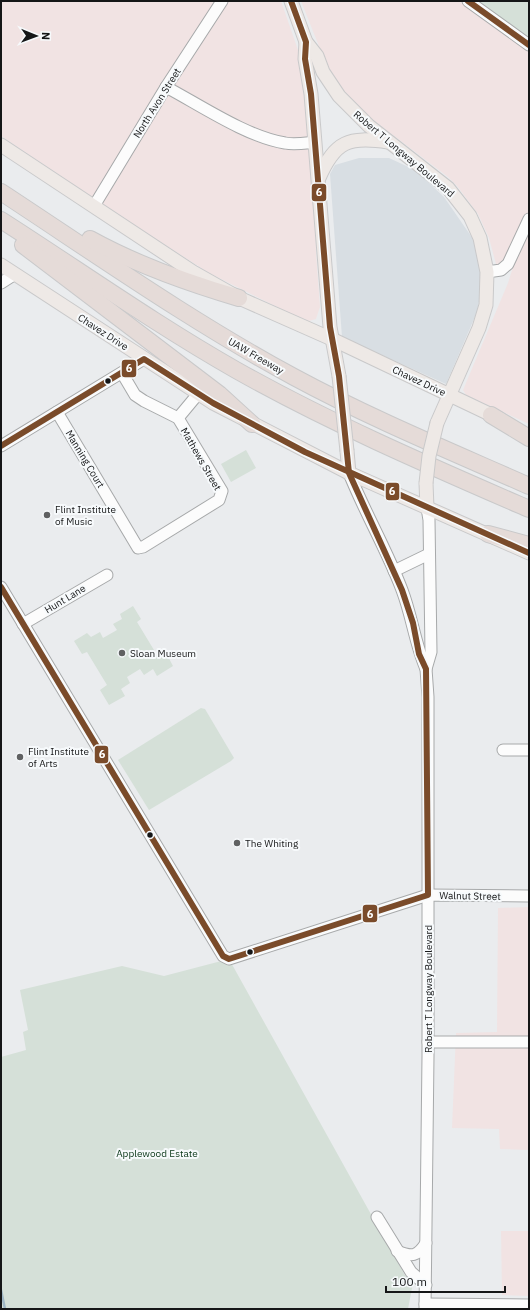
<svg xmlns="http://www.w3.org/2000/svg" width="530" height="1310" viewBox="0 0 530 1310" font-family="'IBM Plex Sans',sans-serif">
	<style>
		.built { fill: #d8dee3 }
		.industrial { fill: #f1e3e3 }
		.green { fill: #d5e0d8 }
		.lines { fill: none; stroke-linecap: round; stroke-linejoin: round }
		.stream { stroke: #a0b7c5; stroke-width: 2.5 }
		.minor-casing { stroke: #a7a9aa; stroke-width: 13 }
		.major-casing { stroke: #c9c9ca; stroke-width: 15 }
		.highway-casing { stroke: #c9c9ca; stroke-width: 18 }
		.minor { stroke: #fcfcfc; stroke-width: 11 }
		.major { stroke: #eee9e6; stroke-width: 13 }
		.highway { stroke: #e5dbd8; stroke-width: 16 }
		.major-bridge-casing { stroke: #c9c9ca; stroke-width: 15; stroke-linecap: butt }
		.major-bridge { stroke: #eee9e6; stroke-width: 13 }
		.bus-1-casing { stroke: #f7fafc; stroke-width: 9 }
		.bus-1 { stroke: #7a4b2a; stroke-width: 6 }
		.bus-dot { fill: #151617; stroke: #f7fafc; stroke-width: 1.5 }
		.poi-dot { fill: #606162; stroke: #f7fafc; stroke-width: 1.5 }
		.labels { text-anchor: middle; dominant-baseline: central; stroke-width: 4; stroke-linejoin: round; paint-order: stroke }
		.street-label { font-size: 10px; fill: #151617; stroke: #f7fafc }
		.poi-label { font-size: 10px; fill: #151617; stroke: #f7fafc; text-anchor: start }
		.park-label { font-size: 10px; fill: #073515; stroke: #f7fafc }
		.line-badge { stroke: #f7fafc; stroke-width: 1.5 }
		.badge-label { font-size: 11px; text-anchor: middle; font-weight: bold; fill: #fff }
	</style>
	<rect width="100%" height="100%" fill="#eaecee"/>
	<!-- built -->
	<polygon class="built" points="359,158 389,158 415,170 444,197 473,239 483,280 477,312 446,384 342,337 330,174 335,165"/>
	<!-- industrial -->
	<g class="industrial">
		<polygon points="1,1 281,1 298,50 304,74 315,196 316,253 320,307 316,319 309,321 289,313 209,273 129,222 1,136"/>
		<polygon points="301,1 459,1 529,50 529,424 466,395 463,390 508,283 518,251 505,262 499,265 496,264 489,238 478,214 457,186 448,177 364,113 348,99 330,74"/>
		<polygon points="529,907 529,1150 500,1149 499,1129 452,1128 456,1033 497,1032 498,908"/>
		<polygon points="501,1231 529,1231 529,1296 502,1295"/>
	</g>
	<!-- green -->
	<g class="green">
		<polygon points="463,1 529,1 529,42"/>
		<polygon points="246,450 256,468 231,482 221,464"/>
		<polygon points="133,606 141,619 137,622 157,655 165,651 173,666 157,676 153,669 144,675 140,669 127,677 130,683 121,689 125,696 109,705 100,690 107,685 87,652 82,654 74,641 87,633 91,637 100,632 103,638 117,630 113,624 122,619 120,614"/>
		<polygon points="201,708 205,709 234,758 231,761 149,810 118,760"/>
		<polygon points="229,959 412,1288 408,1309 1,1309 1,1057 26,1050 23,1032 28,1030 20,990 122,966 164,976"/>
	</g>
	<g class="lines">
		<!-- stream -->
		<polyline class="stream" points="1,1290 5,1309"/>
		<defs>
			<g id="minor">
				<polyline points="468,1 529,45"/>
				<path d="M166,87C200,105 247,137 285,143C295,145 305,143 315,142"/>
				<polyline points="94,206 166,87 222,1"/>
				<polyline points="487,272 501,270 508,264 529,219"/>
				<polyline points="1,283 15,274"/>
				<polyline points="57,412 138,548 143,547 219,500 222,491 178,418 144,401 135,395 122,373"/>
				<polyline points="178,418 198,394"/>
				<polyline points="1,446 144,359"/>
				<path d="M349,473C365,513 387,550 402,590C412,616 415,644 426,669"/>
				<polyline points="394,571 429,554"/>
				<polyline points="1,587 223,956 229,959 428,895 529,896"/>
				<polyline points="23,624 107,575"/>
				<polyline points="503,750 529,750"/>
				<polyline points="428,1042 529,1042"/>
				<polyline points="377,1217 411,1272 426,1285"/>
				<path d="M397,1251C412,1257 417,1257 426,1243"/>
				<polyline points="425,1304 529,1305"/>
				<polyline points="425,1309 428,1056 428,697 426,669 431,652 429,520 427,508"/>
			</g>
			<g id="major">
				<polyline points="291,1 306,42 317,56 323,72 339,96 369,126 448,188 470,216 480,238 487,272 486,305 479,328 437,423"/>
				<polyline points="306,42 305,59 311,94 330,327 339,376"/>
				<polyline points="1,145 193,272 239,298 334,340 500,419"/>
				<path d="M319,178C335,141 349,136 388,142"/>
				<polyline points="1,265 213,403 349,473 529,553"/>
				<polyline points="347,451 349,473"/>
				<polyline points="426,483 427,508"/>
			</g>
			<g id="highway">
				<path d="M1,192C97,255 192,322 294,377C370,418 450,451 529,486"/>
				<path d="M1,220C79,270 155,324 236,370C330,423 430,466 529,509"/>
				<path d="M90,239C137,265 188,283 239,298"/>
				<polyline points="23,245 219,394 252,424"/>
				<polyline points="491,415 529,438"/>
				<polyline points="488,534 529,545"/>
			</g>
		</defs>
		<!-- minor casing -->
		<use href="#minor" class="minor-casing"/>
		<!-- major casing -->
		<use href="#major" class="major-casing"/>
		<!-- highway casing -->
		<use href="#highway" class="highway-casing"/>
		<!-- minor -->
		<use href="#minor" class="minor"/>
		<!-- major -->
		<use href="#major" class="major"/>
		<!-- highway -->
		<use href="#highway" class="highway"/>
		<defs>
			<g id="major-bridge">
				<polyline points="339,376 347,451"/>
				<polyline points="426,483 429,456 437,423"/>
			</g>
		</defs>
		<!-- major-bridge casing -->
		<use href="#major-bridge" class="major-bridge-casing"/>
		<!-- major-bridge -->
		<use href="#major-bridge" class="major-bridge"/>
		<defs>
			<g id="bus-1">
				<polyline points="468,1 529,45"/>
				<polyline points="1,446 144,359 213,403 305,452 529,553"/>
				<polyline points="1,587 223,956 229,959 428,895 426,669 419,654 413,623 402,590 349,473 339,376 330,327 311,94 305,59 306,42 291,1"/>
			</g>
		</defs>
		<!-- bus-1 casing -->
		<use href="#bus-1" class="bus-1-casing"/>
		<!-- bus-1 -->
		<use href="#bus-1" class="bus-1"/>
	</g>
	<!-- markers -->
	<g class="bus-dot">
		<circle cx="108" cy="381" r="3.5"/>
		<circle cx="150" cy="835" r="3.5"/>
		<circle cx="250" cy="952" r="3.5"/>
	</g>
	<g class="poi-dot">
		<circle cx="47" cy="515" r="4"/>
		<circle cx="122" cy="653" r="4"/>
		<circle cx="20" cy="757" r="4"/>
		<circle cx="237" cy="843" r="4"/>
	</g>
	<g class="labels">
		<!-- street labels -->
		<g class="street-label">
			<text transform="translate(157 103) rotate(-58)">North Avon Street</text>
			<text transform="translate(404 154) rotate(40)">Robert T Longway Boulevard</text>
			<text transform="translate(103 332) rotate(33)">Chavez Drive</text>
			<text transform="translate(256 356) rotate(30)">UAW Freeway</text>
			<text transform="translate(419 381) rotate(25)">Chavez Drive</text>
			<text transform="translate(85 459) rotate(59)">Manning Court</text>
			<text transform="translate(201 459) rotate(60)">Mathews Street</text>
			<text transform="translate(65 599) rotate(-31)">Hunt Lane</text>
			<text transform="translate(470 896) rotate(1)">Walnut Street</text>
			<text transform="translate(428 989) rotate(-90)">Robert T Longway Boulevard</text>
		</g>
		<!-- poi labels -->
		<g class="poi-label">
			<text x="55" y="509">Flint Institute<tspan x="55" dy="12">of Music</tspan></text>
			<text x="130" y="653">Sloan Museum</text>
			<text x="28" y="751">Flint Institute<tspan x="28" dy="12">of Arts</tspan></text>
			<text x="245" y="843">The Whiting</text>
		</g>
		<!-- park labels -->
		<g class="park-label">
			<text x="157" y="1153">Applewood Estate</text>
		</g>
	</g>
	<g class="line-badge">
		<rect x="311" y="183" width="16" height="19" rx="4" fill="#7a4b2a"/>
		<rect x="121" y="359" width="16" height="19" rx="4" fill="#7a4b2a"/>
		<rect x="385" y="482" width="15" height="19" rx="4" fill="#7a4b2a"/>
		<rect x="94" y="745" width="15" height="19" rx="4" fill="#7a4b2a"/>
		<rect x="362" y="904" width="16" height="19" rx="4" fill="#7a4b2a"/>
	</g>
	<g class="badge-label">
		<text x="319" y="196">6</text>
		<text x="129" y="372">6</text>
		<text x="392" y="495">6</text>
		<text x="102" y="758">6</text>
		<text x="370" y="918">6</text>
	</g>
	<!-- border -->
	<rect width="530" height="1310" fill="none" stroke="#151617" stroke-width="4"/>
	<!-- north arrow -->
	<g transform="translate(36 36) rotate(91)" stroke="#f7fafc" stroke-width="3" paint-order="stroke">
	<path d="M0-3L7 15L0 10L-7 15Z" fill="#151617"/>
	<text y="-6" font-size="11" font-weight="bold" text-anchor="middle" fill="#151617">N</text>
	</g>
	<!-- scale -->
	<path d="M386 1286v6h119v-6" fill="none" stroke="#151617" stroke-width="2"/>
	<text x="392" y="1286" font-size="12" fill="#151617" stroke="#f7fafc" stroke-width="3" paint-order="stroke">100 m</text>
</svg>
